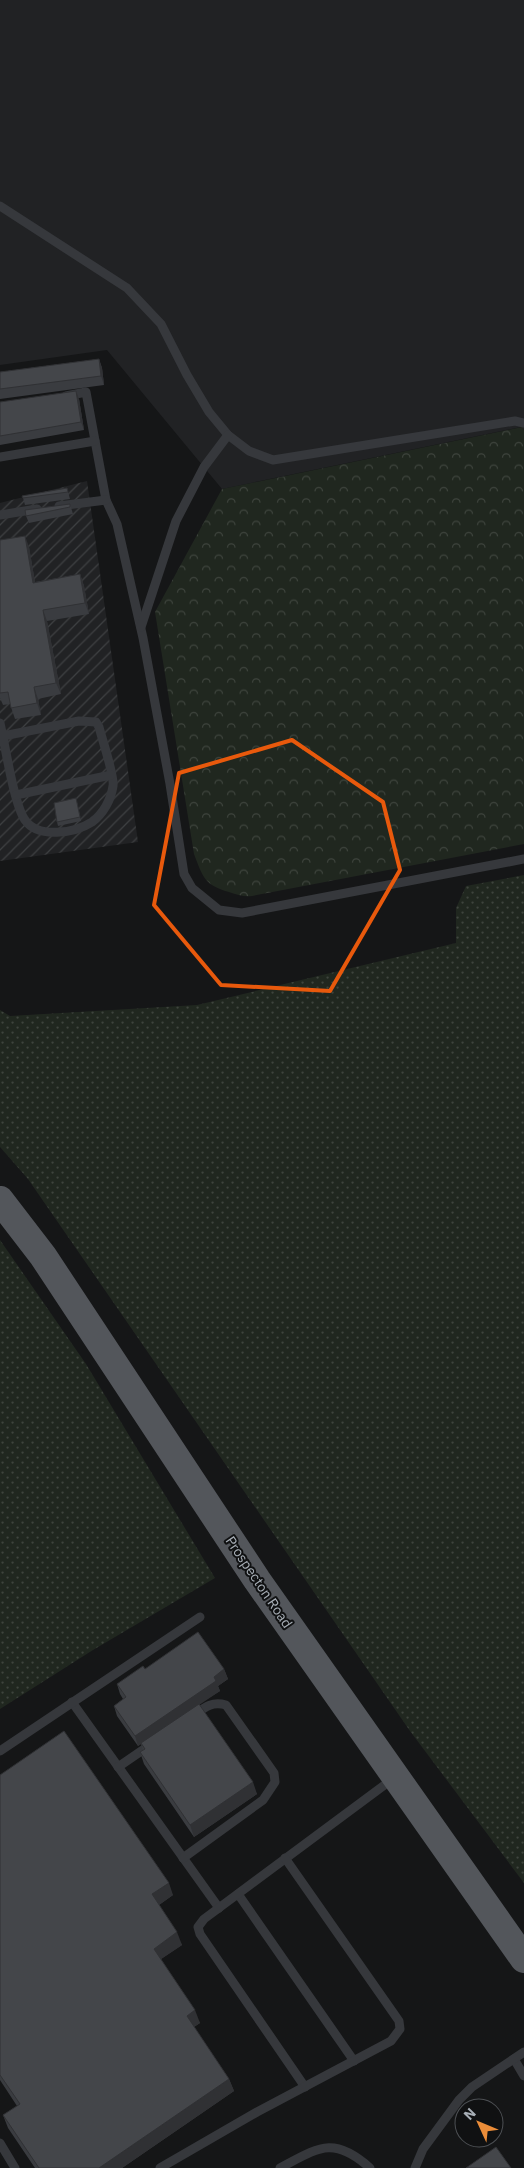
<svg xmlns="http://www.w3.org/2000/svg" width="524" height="2168" viewBox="0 0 524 2168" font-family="'IBM Plex Sans',sans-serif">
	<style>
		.built { fill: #212224 }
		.industrial { fill: url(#industrial-furrows) }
		.grass { fill: url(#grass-dots) }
		.forest { fill: url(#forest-crowns) }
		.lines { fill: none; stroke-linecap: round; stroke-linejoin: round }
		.service { stroke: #36383c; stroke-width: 9 }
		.primary { stroke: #53565b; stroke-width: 28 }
		.wall { fill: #3a3c40 }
		.shaded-wall { fill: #303134 }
		.building { fill: #44464a; stroke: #303134 }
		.marked { fill: none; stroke: #e8590c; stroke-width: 4; stroke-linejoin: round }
		.labels { text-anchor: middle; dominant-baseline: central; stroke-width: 4; stroke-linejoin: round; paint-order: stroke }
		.street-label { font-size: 14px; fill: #a8afb7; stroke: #101112 }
	</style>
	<defs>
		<pattern id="industrial-furrows" width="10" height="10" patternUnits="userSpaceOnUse" patternTransform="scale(1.25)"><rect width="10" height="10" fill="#212224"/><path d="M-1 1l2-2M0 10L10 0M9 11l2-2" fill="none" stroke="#3e4042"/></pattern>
		<pattern id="grass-dots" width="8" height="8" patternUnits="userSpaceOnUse" patternTransform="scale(1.25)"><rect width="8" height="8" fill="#20271f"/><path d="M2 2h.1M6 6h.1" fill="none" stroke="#3e443d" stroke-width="1.8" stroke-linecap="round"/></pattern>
		<pattern id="forest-crowns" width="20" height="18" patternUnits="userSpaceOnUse" patternTransform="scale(1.25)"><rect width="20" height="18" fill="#20271f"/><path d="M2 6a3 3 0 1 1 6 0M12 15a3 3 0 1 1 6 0" fill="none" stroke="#3e443d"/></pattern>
	</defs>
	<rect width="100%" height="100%" fill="#151617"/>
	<!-- built -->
	<polygon class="built" points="0,0 524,0 524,430 521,427 222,489 107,350 0,365"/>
	<!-- industrial -->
	<polygon class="industrial" points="87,481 138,842 0,861 0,503"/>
	<!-- grass -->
	<g class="grass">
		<polygon points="524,875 524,1883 410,1731 28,1179 0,1147 0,1010 10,1016 197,1005 456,943 456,908 466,886"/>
		<polygon points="0,1240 86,1364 215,1578 93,1650 0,1709"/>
	</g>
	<!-- forest -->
	<path class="forest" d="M522,427L524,430V844L252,896C244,897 238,895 229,892C204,885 203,877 194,854L155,612L222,489Z"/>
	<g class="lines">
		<!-- service -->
		<g class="service">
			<polyline points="0,206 127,288 161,324 187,375 209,412 228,435 249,451 273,460 515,421 524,423"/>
			<polyline points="66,396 86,392 106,500 117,524 143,638 170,784 184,874 192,888 219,910 242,913 524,859"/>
			<polyline points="0,457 95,441"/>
			<polyline points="59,506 106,500"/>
			<polyline points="0,515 37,509"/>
			<polyline points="141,627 176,521 204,467 228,435"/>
			<path d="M0,723C5,744 14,805 25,820C38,839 75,833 92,822C103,814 111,800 113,786C115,777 102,739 99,727L96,722L79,721L3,736"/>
			<polyline points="16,795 111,775"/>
			<polyline points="72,1702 219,1908"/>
			<polyline points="0,1751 200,1617"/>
			<polyline points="118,1767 153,1743"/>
			<path d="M183,1858L263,1800L275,1782L274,1773L226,1705C212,1701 205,1707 194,1715"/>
			<polyline points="238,1894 354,2061"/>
			<polyline points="514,2059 524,2076"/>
			<polyline points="305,2087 200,1934 198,1927 204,1919 394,1778"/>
			<polyline points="0,2143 15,2168"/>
			<polyline points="160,2168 257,2112 391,2041 400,2029 399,2021 285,1858"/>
			<path d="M280,2168C318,2148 333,2135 370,2168"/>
			<polyline points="415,2168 423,2149 459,2100 472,2087 524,2052"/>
		</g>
		<!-- primary -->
		<polyline class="primary" points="0,1200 43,1256 257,1580 524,1959"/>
	</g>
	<!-- wall -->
	<g class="wall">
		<polygon points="99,359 102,368 104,385 0,399 0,372"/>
		<polygon points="79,399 84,430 0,445 0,402"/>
		<polygon points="67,488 70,499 25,505 23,498"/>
		<polygon points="70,504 73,514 29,523 26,516"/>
		<polygon points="0,540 29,547 35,582 80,574 84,586 89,614 47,621 61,694 38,699 41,715 15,719 10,704 3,705 0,698"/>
		<polygon points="77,802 81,821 58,826 57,822"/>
		<polygon points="145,1669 224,1669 228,1679 218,1686 220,1691 199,1704 257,1794 194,1837 144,1764 140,1752 143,1750 141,1744 138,1746 117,1716 114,1706 123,1699 120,1694 117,1684"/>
		<polygon points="0,1775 173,1895 159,1905 182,1945 161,1959 200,2023 194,2027 229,2079 234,2091 122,2168 35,2168 8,2128 3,2115 17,2106 0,2080"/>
	</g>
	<!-- shaded-wall -->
	<g class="shaded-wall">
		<polygon points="99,359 102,368 104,385 101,376"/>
		<polygon points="76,391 79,399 84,430 81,422"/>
		<polygon points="25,536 29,547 37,594 33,583"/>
		<polygon points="80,574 84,586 89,614 85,603"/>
		<polygon points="43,610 47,621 61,694 56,683"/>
		<polygon points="34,687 38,699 41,715 37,703"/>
		<polygon points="224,1669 228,1679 218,1686 220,1691 138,1746 135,1736"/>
		<polygon points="253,1782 257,1794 194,1837 190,1825"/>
		<polygon points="169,1883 173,1895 156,1907 152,1894"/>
		<polygon points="177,1932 182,1945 158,1961 154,1949"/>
		<polygon points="195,2010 200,2023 192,2028 187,2016"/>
		<polygon points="229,2079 234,2091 122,2168 99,2168"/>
	</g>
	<!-- building -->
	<g class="building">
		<polygon points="99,359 101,376 0,389 0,372"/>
		<polygon points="76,391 81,422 0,436 0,402"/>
		<polygon points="67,488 68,492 23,498 22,496"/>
		<polygon points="70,504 70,507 26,516 25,510"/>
		<polygon points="25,536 33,583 80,574 85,603 43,610 56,683 34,687 37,703 11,708 8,692 0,693 0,540"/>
		<polygon points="76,798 80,817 57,822 54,803"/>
		<polygon points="198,1632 224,1669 214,1677 216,1681 135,1736 114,1706 126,1697 117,1684 143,1666 145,1669"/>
		<polygon points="199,1704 253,1782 190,1825 140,1752 145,1749 141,1743"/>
		<polygon points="64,1731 169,1883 152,1894 177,1932 154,1949 195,2010 187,2016 229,2079 99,2168 39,2168 3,2115 20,2104 0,2075 0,1775"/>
		<polygon points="496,2147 511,2168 466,2168"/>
	</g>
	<!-- marked area -->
	<path class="marked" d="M292,740L383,802L400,870L330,991L221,985L154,905L179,773Z"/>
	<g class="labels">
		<!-- street labels -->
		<g class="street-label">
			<text transform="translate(259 1582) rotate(56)">Prospecton Road</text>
		</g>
	</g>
	<!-- north arrow -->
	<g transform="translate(479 2123) rotate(314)"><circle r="24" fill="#101112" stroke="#4d5054"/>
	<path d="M0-4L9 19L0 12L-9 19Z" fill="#eb8d39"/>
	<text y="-8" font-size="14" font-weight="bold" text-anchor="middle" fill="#a8afb7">N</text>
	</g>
</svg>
